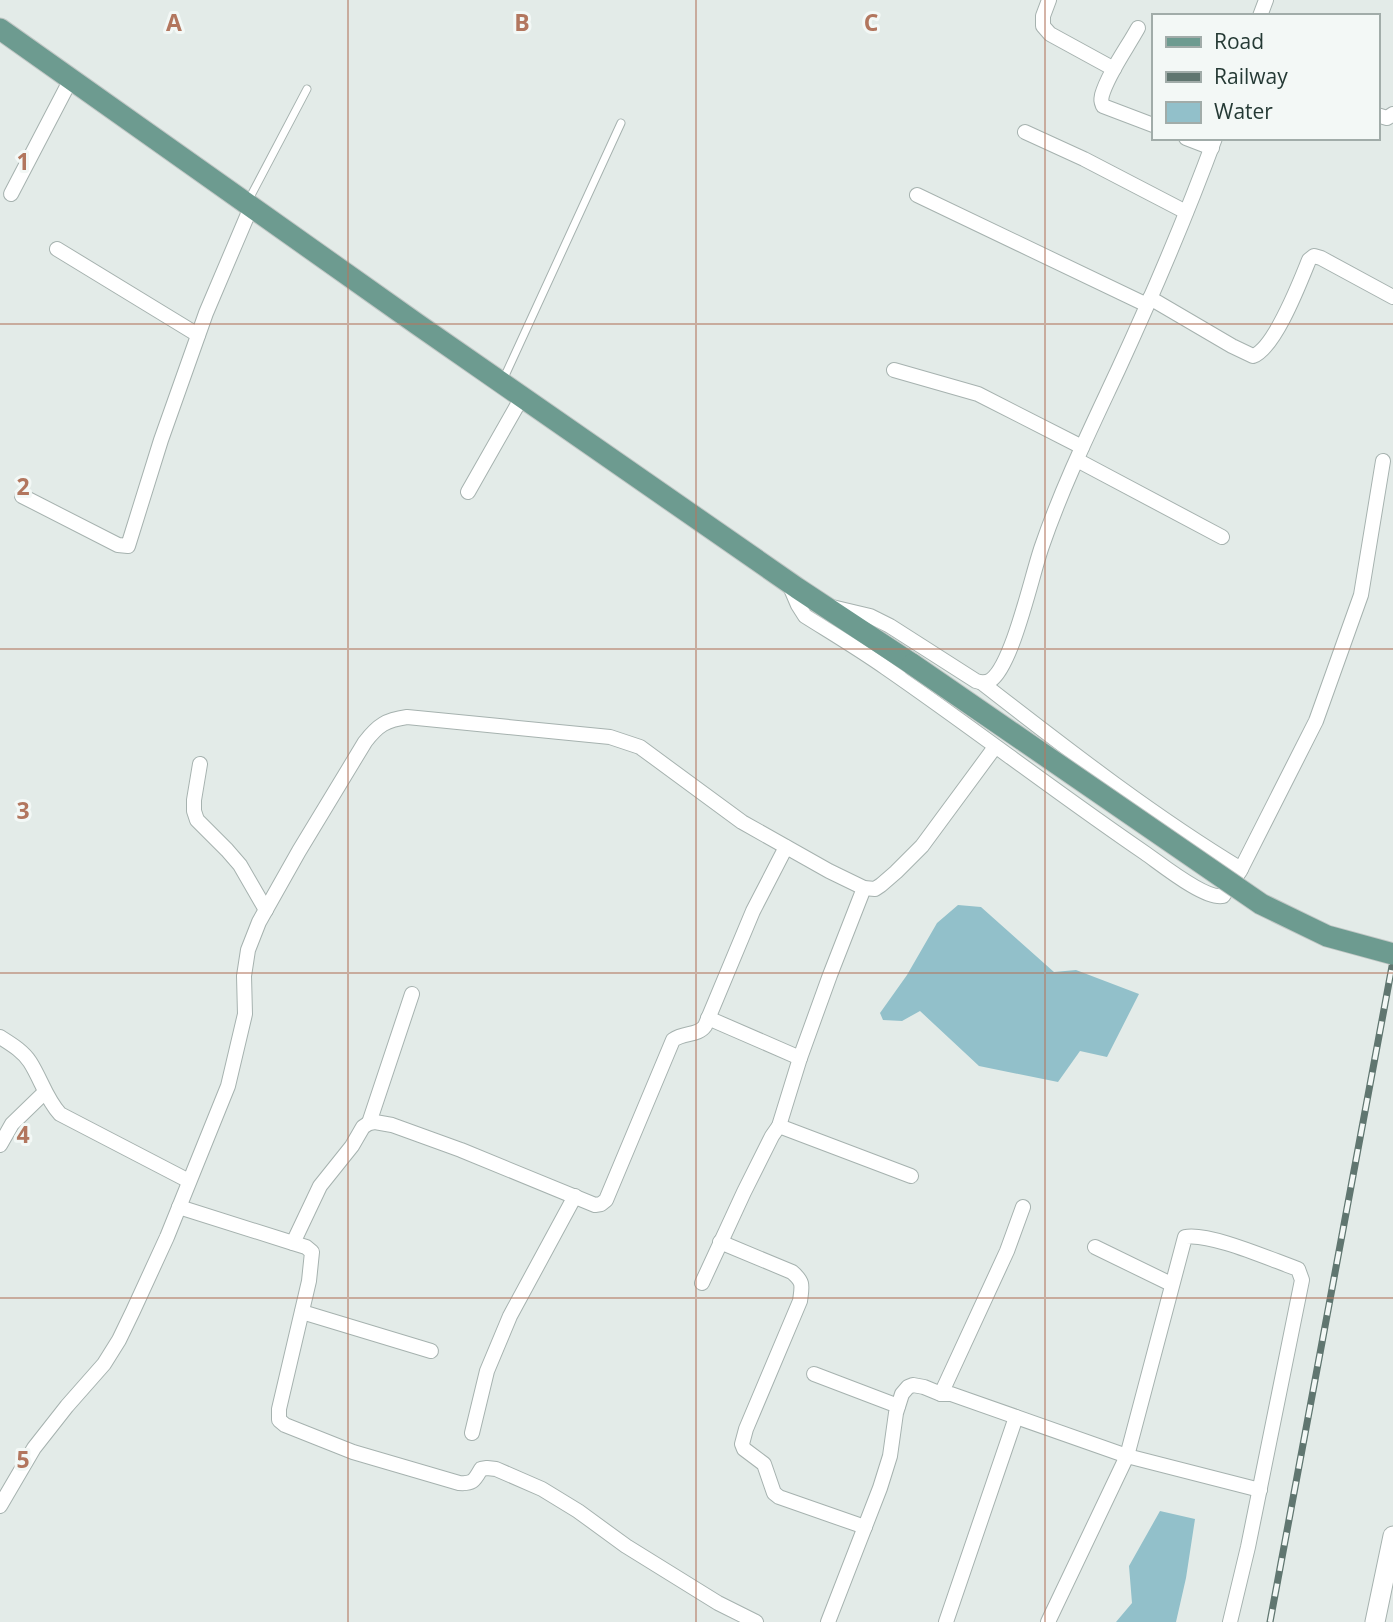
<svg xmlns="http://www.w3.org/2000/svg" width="1393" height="1622" viewBox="0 0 1393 1622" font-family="'Open Sans',sans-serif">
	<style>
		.water { fill: #92c0ca }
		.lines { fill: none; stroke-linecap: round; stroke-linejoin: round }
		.service-casing { stroke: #a6b2af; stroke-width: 9 }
		.minor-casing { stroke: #a6b2af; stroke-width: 16 }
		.tertiary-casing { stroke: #a6b2af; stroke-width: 21 }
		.primary-casing { stroke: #c2c8c6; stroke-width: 23 }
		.service { stroke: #fff; stroke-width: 7 }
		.minor { stroke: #fff; stroke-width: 14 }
		.tertiary { stroke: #fff; stroke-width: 19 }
		.primary { stroke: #6d9b90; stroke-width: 21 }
		.rail-casing { stroke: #607670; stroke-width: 7 }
		.rail { stroke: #f3f8f6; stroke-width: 4.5; stroke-dasharray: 13; stroke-linecap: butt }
		.primary-bridge-casing { stroke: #c2c8c6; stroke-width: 23; stroke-linecap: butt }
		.primary-bridge { stroke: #6d9b90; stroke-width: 21 }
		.grid { fill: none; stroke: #b2765e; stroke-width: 2; stroke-opacity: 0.55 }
		.grid-label { font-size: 23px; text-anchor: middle; font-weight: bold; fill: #b2765e; stroke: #f3f8f6; stroke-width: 6; stroke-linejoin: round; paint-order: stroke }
	</style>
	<rect width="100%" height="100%" fill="#e3ebe8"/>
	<!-- water -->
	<g class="water">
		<polygon points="958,905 981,907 1054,972 1076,970 1139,994 1107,1057 1080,1051 1058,1082 979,1066 920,1011 902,1021 883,1020 880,1013 907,975 937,923"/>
		<polygon points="1160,1511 1195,1519 1186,1578 1176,1622 1116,1622 1132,1603 1129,1566"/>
	</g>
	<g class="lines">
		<defs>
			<g id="service">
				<polyline points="247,203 307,89"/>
				<polyline points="503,380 621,123"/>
			</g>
			<g id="minor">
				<polyline points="1049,0 1043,16 1043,26 1050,34 1114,69"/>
				<polyline points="1260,16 1266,0"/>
				<path d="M1138,28C1127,48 1108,74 1102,95C1101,100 1101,101 1103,106L1153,125"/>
				<polyline points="1377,115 1387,118 1393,114"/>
				<polyline points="1025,132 1084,159 1186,212"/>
				<polyline points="1186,138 1212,148"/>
				<polyline points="11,194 71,79"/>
				<polyline points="917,195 1147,305"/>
				<polyline points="57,249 198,335"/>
				<path d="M1150,298L1232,346L1253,356C1275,348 1300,282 1309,260L1314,256L1321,258L1393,297"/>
				<polyline points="894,370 978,394 1082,447"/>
				<polyline points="1077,460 1222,537"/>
				<polyline points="468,492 522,397"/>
				<polyline points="22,496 118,545 128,546 161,440 206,313 251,207"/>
				<path d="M789,584L798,605L805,616C832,633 859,649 886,668C973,728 1057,793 1145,853C1161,864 1205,900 1223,896L1240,871L1316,721L1361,595L1383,461"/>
				<path d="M832,607L870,616L890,626L976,681C982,683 986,683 991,680C1013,664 1032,574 1042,546C1063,485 1091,428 1118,370C1153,294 1186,217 1215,138"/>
				<path d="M982,683C1066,748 1150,814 1241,869"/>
				<polyline points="200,764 194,800 194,811 197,820 227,850 240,865 266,910"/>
				<polyline points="708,1018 800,1058"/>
				<path d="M0,1037C11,1044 23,1051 30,1062C41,1079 46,1099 60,1114L189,1181"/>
				<polyline points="369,1123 412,994"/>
				<polyline points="779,1126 911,1176"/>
				<polyline points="0,1145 12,1124 45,1092"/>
				<path d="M179,1207L293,1243L306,1247L312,1252L309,1281L279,1409V1420L285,1425L353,1452L459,1483C473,1484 474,1481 481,1469L487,1468L496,1469L542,1489L578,1511L626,1546L718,1603L756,1622"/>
				<path d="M720,1242L792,1272C804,1282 802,1286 800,1301L746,1429L742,1444L744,1449L764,1464L774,1493L779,1497L865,1527"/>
				<path d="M293,1243L320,1186L352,1146L363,1127L369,1123L375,1122L392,1125L461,1150L595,1205L601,1204L606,1200L673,1040C684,1032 698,1036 705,1026L753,911L786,847"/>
				<polyline points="1095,1247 1171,1284"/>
				<polyline points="702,1283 744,1192 772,1136 779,1126 800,1058 830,975 864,888"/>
				<polyline points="302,1312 431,1351"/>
				<polyline points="814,1374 898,1406"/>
				<polyline points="941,1394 1007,1251 1023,1207"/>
				<polyline points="472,1433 487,1371 510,1316 575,1196"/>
				<path d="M0,1506L34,1448L67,1406L104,1364L119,1340L133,1311L167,1237L228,1086L245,1014L244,976L248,950L259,922L299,851L365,742C378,725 386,720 407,717L610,737L640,747L742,822L829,871L864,888L875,889L881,885L896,872L922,846L995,747"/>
				<polyline points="828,1622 880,1488 890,1456 896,1413 902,1394 908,1387 913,1385 924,1387 941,1394 951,1394 1127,1456 1260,1490"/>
				<polyline points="946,1622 1016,1417"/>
				<path d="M1048,1622L1127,1456L1185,1237C1209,1232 1272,1260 1298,1269L1302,1280L1248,1547L1230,1622"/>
			</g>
			<polyline id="tertiary" points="1375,1622 1393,1536"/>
			<polyline id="primary" points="0,29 417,324 797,588 912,664"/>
		</defs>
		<!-- service casing -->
		<use href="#service" class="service-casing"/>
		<!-- minor casing -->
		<use href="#minor" class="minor-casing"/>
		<!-- tertiary casing -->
		<use href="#tertiary" class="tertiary-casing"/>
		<!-- primary casing -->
		<use href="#primary" class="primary-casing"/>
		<!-- service -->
		<use href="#service" class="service"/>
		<!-- minor -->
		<use href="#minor" class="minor"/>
		<!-- tertiary -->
		<use href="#tertiary" class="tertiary"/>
		<!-- primary -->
		<use href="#primary" class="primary"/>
		<defs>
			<polyline id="rail" points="1270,1622 1393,961"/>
		</defs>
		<!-- rail casing -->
		<use href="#rail" class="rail-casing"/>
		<!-- rail -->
		<use href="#rail" class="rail"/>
		<defs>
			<polyline id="primary-bridge" points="912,664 1261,904 1327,936 1393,954"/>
		</defs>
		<!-- primary-bridge casing -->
		<use href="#primary-bridge" class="primary-bridge-casing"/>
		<!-- primary-bridge -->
		<use href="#primary-bridge" class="primary-bridge"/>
	</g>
	<!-- grid -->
	<path class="grid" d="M348,0V1622M696,0V1622M1045,0V1622M0,324H1393M0,649H1393M0,973H1393M0,1298H1393"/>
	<g class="grid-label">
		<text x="174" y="31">A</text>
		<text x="522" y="31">B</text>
		<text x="871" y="31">C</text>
		<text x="23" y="170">1</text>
		<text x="23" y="495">2</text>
		<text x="23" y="819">3</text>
		<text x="23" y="1143">4</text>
		<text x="23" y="1468">5</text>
	</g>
	<!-- legend -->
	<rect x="1152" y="14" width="228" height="126" fill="#f3f8f6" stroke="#a1aca9" stroke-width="2"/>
	<rect x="1166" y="37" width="35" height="10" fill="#6d9b90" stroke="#a1aca9" stroke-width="2"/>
	<text x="1214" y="49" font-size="21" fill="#253a35">Road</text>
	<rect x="1166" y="72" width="35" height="10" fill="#607670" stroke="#a1aca9" stroke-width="2"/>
	<text x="1214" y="84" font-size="21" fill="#253a35">Railway</text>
	<rect x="1166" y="102" width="35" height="21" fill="#92c0ca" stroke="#a1aca9" stroke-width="2"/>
	<text x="1214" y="119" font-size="21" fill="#253a35">Water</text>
</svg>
